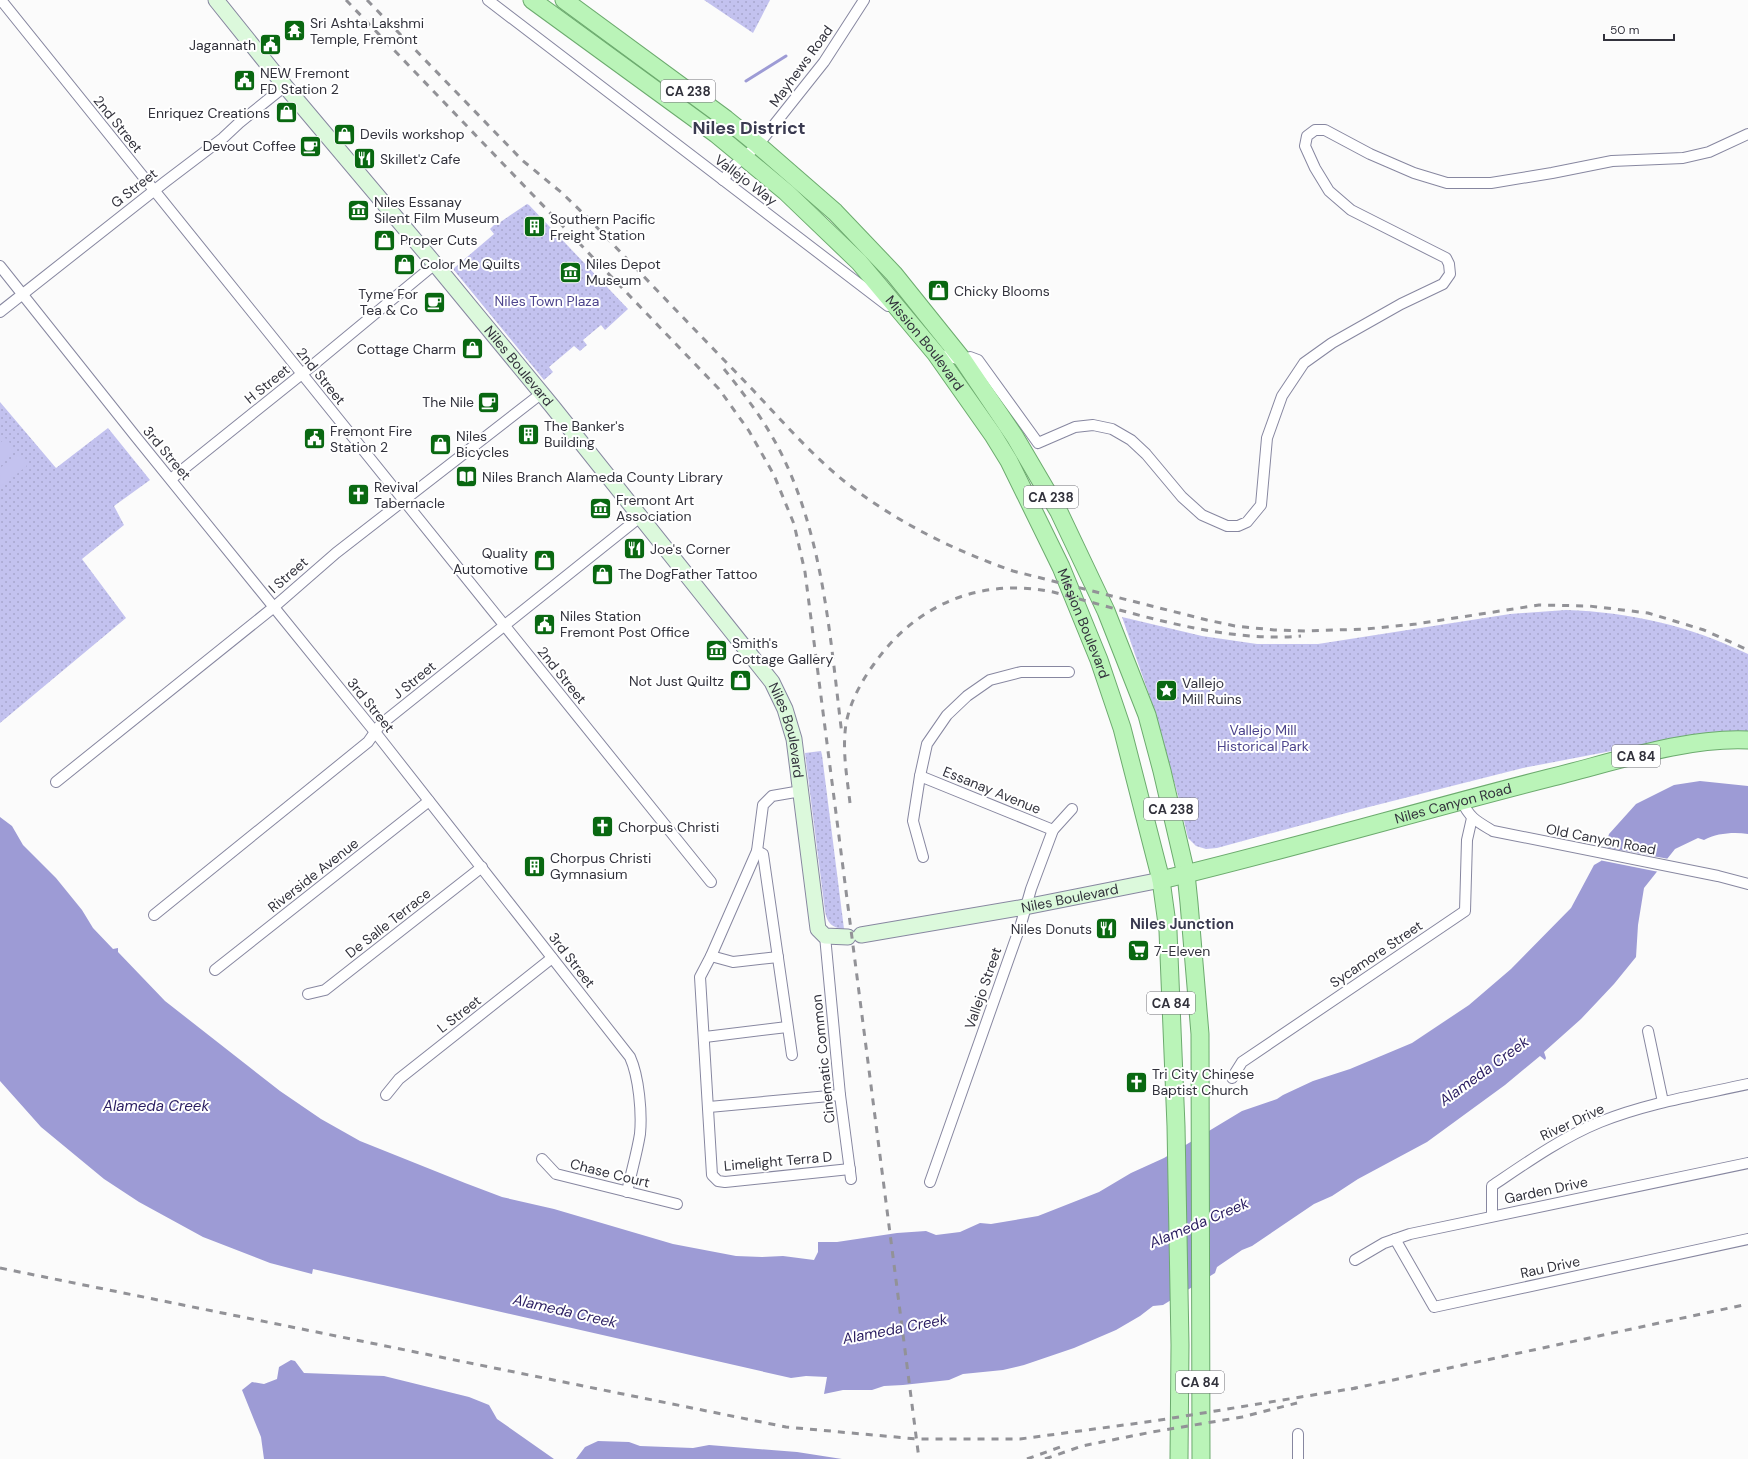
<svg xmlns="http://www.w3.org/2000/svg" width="1748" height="1459" viewBox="0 0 1748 1459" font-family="'DM Sans',sans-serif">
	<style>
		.grass { fill: url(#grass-dots) }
		.pitch { fill: #c3c2ef }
		.water { fill: #9d9bd5 }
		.pier { fill: #fbfbfb }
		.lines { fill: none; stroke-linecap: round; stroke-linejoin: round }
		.stream { stroke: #9d9bd5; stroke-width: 3 }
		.street-casing { stroke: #8787a0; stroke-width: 12 }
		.secondary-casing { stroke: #8787a0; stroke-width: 17 }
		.primary-casing { stroke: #6cab6e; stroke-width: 19 }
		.street { stroke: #fff; stroke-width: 10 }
		.secondary { stroke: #dcf9dc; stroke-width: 15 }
		.primary { stroke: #baf4b8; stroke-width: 17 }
		.rail { stroke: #929297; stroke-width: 3; stroke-dasharray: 7 7; stroke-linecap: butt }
		.labels { text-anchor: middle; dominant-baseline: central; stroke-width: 4; stroke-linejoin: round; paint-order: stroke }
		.shield { fill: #fff; stroke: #707076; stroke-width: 1 }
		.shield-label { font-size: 13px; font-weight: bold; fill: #32323c }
		.poi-label { font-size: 14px; fill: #32323c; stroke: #fff; text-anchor: start }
		.street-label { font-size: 14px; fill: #32323c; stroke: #fff }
		.park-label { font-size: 14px; fill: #4c448c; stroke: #fff }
		.neighbourhood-label { font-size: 15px; font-weight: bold; fill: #3b3b51; stroke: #fff }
		.water-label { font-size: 15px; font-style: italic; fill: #2a1d61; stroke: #fff }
		.district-label { font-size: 18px; font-weight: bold; fill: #3b3b51; stroke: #fff }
	</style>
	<defs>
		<pattern id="grass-dots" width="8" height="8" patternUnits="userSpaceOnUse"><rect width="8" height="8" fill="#c3c2ef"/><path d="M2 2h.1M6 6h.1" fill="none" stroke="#a8a7ce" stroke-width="1.8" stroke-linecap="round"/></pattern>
	</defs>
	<rect width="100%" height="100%" fill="#fbfbfb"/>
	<!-- grass -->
	<g class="grass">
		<polygon points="704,0 770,0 753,33"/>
		<polygon points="527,204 529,205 628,309 605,330 601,325 583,340 587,345 580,351 574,346 549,367 553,372 544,380 453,269 494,234 490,229 494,225 496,225"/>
		<polygon points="0,402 56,468 108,428 150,480 114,506 124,525 82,559 126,618 0,723"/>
		<path d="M1566,610C1630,612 1690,626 1748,654V733H1705L1523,768L1361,809L1217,848L1206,849L1196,846L1188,838L1179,799L1154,709L1122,617L1202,636L1257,644H1318L1510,614Z"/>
		<path d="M821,751L822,755L844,929C832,928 827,923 825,911L805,753Z"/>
	</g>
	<!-- pitch -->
	<g class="pitch">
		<polygon points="6,438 15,450 0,462 0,443"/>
		<polygon points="18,454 27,466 1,486 0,468"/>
	</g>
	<!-- water -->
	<g class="water">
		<path d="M1700,781L1748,786V834C1734,832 1717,833 1704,840L1698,838L1675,849L1644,888L1638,925L1636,957L1614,984L1581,1019L1544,1052L1546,1058L1545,1060L1540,1056L1505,1085L1427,1142L1358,1179L1332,1196L1314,1204L1252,1246L1242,1250L1217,1267L1215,1273L1163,1305L1153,1306L1140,1316L1116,1330L1074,1348L1024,1365L1003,1370L963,1374L949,1380L903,1385L884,1386L872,1390H843L824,1394L827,1377L806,1376L791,1378L313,1269L312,1274L270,1263L203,1237L139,1202L104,1179L41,1127L0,1081V817L12,826L23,845L56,878L82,910L93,928L113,949L118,948V952L165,1001L280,1091L321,1119L360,1141L465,1183L502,1197L554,1209L673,1244L736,1256L762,1257L783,1256L814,1260L818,1252V1242H837L897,1233L926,1231L936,1235L960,1232L980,1223L991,1224L1038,1216L1099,1192L1131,1173L1164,1158L1242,1111L1277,1099L1283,1095L1313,1081L1350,1069L1412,1043L1469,1005L1511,969L1571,908L1594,865L1601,861L1609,834L1636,804L1674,785Z"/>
		<polygon points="291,1360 295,1361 304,1373 384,1376 469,1397 489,1405 497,1419 554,1459 264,1459 261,1437 242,1390 252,1382 264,1384 277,1379 279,1367"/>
		<polygon points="598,1441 629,1442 640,1446 693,1448 709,1445 797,1452 842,1459 576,1459 585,1447"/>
	</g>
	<!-- pier -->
	<polygon class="pier" points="1603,847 1669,859 1659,872 1599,860"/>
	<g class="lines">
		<!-- stream -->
		<polyline class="stream" points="746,81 786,56"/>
		<defs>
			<g id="street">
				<polyline points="1,0 711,882"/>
				<polyline points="488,0 888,306"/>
				<polyline points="723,180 735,165 758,145 824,62 864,0"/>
				<path d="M0,266L136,437L375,732L630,1057C639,1077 642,1113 640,1134C637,1153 631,1173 627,1192"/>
				<polyline points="0,312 165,182 223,138 239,123 285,86"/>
				<polyline points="936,354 963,360 970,357 978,360 1038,443 1075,427 1093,425 1112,429 1131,440 1146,454 1182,497 1202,515 1227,526 1238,526 1247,522 1261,505 1267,438 1282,396 1304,363 1332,343 1401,304 1443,284 1450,274 1449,264 1446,258 1351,210 1329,191 1315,168 1305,146 1307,136 1315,130 1325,130 1370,154 1414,173 1447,183 1491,183 1552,173 1612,161 1683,158 1709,152 1748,134"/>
				<polyline points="171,479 313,365 435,264"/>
				<polyline points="920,776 1053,830"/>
				<polyline points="56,782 274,607 336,553 542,393"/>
				<polyline points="801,791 772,796 763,805 757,851 711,956 700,977 712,1175 718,1181 725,1182 850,1169"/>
				<path d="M1462,801C1469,818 1478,822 1493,831L1718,876L1748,884"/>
				<polyline points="757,851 763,854 792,1055"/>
				<polyline points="923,857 913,821 920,776 927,744 947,715 967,696 990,680 1021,672 1069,672"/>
				<polyline points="154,915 368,742 380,725 640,517"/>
				<polyline points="825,936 840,1095 851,1179"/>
				<polyline points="711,956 733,962 778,957"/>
				<polyline points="215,970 429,801"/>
				<polyline points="308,994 325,990 482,867"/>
				<polyline points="1648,1031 1663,1102"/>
				<polyline points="705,1037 787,1027"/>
				<polyline points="1232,1078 1242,1062 1465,911 1467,840 1472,818"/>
				<polyline points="386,1095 399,1079 552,958"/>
				<polyline points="709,1107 840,1095"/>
				<polyline points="542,1159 556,1174 677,1204"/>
				<polyline points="930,1182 1021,924 1031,889 1053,830 1072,809"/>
				<path d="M1492,1216V1186C1526,1163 1561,1138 1600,1122C1647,1103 1698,1095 1748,1084"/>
				<polyline points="1395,1239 1434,1307 1748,1239"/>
				<polyline points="1355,1260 1384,1243 1410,1234 1748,1163"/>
				<polyline points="1298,1459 1298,1434"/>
			</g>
			<g id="secondary">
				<path id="s1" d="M216,0L285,86L435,264L552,406L772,682L785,709L794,739L818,929L825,936L848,937"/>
				<path id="s2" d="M861,935L1025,907L1161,880"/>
			</g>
			<g id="primary">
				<path id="s3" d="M532,0L716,134L786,192L859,262L936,354L993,435L1009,461L1061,567L1099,660L1122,728L1161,880L1168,931L1176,1126L1180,1345L1179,1459"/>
				<polyline points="564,0 726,119 758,145 835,212 894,274 963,360 1015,437 1059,512 1106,611 1147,715 1162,771 1186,874 1189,903 1200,1034 1201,1459"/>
				<path id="s4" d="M1161,880C1291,849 1419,811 1549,778C1611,763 1684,737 1748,740"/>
			</g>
		</defs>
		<!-- street casing -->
		<use href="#street" class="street-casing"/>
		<!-- secondary casing -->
		<use href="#secondary" class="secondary-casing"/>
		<!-- primary casing -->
		<use href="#primary" class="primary-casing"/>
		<!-- street -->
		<use href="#street" class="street"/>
		<!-- secondary -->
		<use href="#secondary" class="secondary"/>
		<!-- primary -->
		<use href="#primary" class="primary"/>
		<!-- rail -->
		<g class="rail">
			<polyline points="346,0 719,389 749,431 774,475 794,524 805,572 919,1459"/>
			<path d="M367,0L522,160L562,193L589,219C643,276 698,333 752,389C784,423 816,460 853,488C902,525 956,551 1013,571L1207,620L1235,626L1274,630L1306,631L1366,629L1416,624L1539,605L1589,606L1648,613L1704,630L1748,650"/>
			<path d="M724,369C744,394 764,420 779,449C824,537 830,638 842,735"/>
			<path d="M850,803C847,777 842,750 846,724C850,702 861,682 874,664C916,604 981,577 1053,592C1131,612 1220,643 1301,636"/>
			<polyline points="0,1268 786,1427 917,1439 1020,1439 1154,1421 1356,1388"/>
			<polyline points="1351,1389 1748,1304"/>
			<polyline points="1027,1459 1063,1446"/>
			<polyline points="1045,1459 1082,1446 1152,1432 1242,1417 1297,1403"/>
		</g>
	</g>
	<!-- icons -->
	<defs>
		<symbol id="temple-square" viewBox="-11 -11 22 22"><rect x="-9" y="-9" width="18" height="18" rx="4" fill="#096811" stroke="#fff"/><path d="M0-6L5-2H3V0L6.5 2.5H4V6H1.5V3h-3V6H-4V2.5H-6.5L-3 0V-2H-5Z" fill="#fff"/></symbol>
		<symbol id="civic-square" viewBox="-11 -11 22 22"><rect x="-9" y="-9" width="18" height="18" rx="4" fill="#096811" stroke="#fff"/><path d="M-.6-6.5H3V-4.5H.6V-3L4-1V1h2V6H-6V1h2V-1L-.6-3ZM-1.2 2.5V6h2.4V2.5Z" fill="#fff"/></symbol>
		<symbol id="shop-square" viewBox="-11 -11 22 22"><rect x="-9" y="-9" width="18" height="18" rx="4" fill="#096811" stroke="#fff"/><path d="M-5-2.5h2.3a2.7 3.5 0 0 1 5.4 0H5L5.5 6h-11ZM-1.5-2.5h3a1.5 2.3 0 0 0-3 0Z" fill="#fff"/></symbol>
		<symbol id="cafe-square" viewBox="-11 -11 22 22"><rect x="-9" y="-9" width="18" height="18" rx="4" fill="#096811" stroke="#fff"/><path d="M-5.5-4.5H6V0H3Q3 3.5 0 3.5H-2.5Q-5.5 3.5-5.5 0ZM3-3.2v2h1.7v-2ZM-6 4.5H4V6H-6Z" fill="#fff"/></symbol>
		<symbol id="restaurant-square" viewBox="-11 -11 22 22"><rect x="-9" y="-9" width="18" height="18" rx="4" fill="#096811" stroke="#fff"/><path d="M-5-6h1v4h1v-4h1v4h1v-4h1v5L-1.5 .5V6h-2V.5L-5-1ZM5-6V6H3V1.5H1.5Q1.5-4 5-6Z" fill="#fff"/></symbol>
		<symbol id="museum-square" viewBox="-11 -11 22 22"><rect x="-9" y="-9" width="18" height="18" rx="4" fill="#096811" stroke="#fff"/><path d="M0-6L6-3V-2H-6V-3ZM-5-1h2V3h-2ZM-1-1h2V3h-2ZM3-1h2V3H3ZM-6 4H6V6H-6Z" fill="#fff"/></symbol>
		<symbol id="building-square" viewBox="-11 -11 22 22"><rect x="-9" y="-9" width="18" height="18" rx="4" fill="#096811" stroke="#fff"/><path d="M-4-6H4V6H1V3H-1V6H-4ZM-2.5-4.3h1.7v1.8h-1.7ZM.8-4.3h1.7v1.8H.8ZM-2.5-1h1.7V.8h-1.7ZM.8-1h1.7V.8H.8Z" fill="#fff"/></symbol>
		<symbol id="library-square" viewBox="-11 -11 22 22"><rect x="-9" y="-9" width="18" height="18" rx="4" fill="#096811" stroke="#fff"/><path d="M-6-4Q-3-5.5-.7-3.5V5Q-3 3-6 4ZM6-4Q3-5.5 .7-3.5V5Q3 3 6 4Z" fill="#fff"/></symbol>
		<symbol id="church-square" viewBox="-11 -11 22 22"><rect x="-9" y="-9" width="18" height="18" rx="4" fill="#096811" stroke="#fff"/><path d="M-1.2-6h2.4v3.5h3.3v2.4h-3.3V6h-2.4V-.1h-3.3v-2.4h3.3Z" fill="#fff"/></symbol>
		<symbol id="sight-square" viewBox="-11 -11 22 22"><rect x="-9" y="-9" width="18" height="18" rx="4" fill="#096811" stroke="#fff"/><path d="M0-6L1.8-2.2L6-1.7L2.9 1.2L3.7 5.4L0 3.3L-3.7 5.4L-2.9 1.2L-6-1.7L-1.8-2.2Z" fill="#fff"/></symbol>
		<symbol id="supermarket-square" viewBox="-11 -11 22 22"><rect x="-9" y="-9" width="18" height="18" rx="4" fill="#096811" stroke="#fff"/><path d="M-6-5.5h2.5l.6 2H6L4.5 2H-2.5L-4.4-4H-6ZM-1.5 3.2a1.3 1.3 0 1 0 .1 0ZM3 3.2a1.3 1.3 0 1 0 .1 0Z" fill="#fff"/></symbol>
	</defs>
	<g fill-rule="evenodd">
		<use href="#temple-square" x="282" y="18" width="25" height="25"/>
		<use href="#civic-square" x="258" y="32" width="25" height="25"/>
		<use href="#civic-square" x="232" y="68" width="25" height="25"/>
		<use href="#shop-square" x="274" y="100" width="25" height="25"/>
		<use href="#shop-square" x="332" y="122" width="25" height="25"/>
		<use href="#cafe-square" x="298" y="134" width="25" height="25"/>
		<use href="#restaurant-square" x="352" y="146" width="25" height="25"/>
		<use href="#museum-square" x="346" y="198" width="25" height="25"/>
		<use href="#building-square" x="522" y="214" width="25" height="25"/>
		<use href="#shop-square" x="372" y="228" width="25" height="25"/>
		<use href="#shop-square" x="392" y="252" width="25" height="25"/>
		<use href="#museum-square" x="558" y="260" width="25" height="25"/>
		<use href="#shop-square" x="926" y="278" width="25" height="25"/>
		<use href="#cafe-square" x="422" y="290" width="25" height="25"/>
		<use href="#shop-square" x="460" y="336" width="25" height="25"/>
		<use href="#cafe-square" x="476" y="390" width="25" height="25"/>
		<use href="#building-square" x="516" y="422" width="25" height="25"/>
		<use href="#civic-square" x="302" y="426" width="25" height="25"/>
		<use href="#shop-square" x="428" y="432" width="25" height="25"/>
		<use href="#library-square" x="454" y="464" width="25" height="25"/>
		<use href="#church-square" x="346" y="482" width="25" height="25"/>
		<use href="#museum-square" x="588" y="496" width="25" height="25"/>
		<use href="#restaurant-square" x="622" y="536" width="25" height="25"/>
		<use href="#shop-square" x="532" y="548" width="25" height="25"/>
		<use href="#shop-square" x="590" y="562" width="25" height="25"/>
		<use href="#civic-square" x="532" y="612" width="25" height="25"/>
		<use href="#museum-square" x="704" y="638" width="25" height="25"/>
		<use href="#shop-square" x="728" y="668" width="25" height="25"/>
		<use href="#sight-square" x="1154" y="678" width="25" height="25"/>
		<use href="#church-square" x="590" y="814" width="25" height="25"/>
		<use href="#building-square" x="522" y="854" width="25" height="25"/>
		<use href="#restaurant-square" x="1094" y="916" width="25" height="25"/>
		<use href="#supermarket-square" x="1126" y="938" width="25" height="25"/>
		<use href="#church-square" x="1124" y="1070" width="25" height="25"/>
	</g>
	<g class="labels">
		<!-- shield labels -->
		<g class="shield">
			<rect x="661" y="80" width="54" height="22" rx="3"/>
			<rect x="1024" y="486" width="54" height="22" rx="3"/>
			<rect x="1612" y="745" width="48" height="22" rx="3"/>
			<rect x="1144" y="798" width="54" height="22" rx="3"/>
			<rect x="1147" y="992" width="48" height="22" rx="3"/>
			<rect x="1176" y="1371" width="48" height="22" rx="3"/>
		</g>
		<g class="shield-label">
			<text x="688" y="91">CA 238</text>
			<text x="1051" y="497">CA 238</text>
			<text x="1636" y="756">CA 84</text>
			<text x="1171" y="809">CA 238</text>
			<text x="1171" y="1003">CA 84</text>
			<text x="1200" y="1382">CA 84</text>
		</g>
		<!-- poi labels -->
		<g class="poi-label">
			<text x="310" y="23">Sri Ashta Lakshmi<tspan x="310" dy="16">Temple, Fremont</tspan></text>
			<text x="256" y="45" text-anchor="end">Jagannath</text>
			<text x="260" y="73">NEW Fremont<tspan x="260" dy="16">FD Station 2</tspan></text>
			<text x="270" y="113" text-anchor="end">Enriquez Creations</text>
			<text x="360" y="134">Devils workshop</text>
			<text x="296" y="146" text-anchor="end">Devout Coffee</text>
			<text x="380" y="159">Skillet'z Cafe</text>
			<text x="374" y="202">Niles Essanay<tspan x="374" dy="16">Silent Film Museum</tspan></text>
			<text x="550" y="219">Southern Pacific<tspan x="550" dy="16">Freight Station</tspan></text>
			<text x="400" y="240">Proper Cuts</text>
			<text x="420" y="264">Color Me Quilts</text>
			<text x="586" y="264">Niles Depot<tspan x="586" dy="16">Museum</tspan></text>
			<text x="954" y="291">Chicky Blooms</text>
			<text x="418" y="294" text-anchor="end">Tyme For<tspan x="418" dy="16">Tea &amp; Co</tspan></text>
			<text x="456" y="349" text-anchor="end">Cottage Charm</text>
			<text x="474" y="402" text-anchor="end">The Nile</text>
			<text x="544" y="426">The Banker's<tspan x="544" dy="16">Building</tspan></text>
			<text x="330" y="431">Fremont Fire<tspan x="330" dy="16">Station 2</tspan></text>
			<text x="456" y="436">Niles<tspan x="456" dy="16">Bicycles</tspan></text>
			<text x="482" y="477">Niles Branch Alameda County Library</text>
			<text x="374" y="487">Revival<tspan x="374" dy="16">Tabernacle</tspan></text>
			<text x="616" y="500">Fremont Art<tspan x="616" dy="16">Association</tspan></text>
			<text x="650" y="549">Joe's Corner</text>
			<text x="528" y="553" text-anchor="end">Quality<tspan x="528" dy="16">Automotive</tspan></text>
			<text x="618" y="574">The DogFather Tattoo</text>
			<text x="560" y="616">Niles Station<tspan x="560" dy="16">Fremont Post Office</tspan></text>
			<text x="732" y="643">Smith's<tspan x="732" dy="16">Cottage Gallery</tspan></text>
			<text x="724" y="681" text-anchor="end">Not Just Quiltz</text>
			<text x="1182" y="683">Vallejo<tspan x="1182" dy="16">Mill Ruins</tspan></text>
			<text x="618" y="827">Chorpus Christi</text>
			<text x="550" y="858">Chorpus Christi<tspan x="550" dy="16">Gymnasium</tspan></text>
			<text x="1092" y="929" text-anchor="end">Niles Donuts</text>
			<text x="1154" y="951">7-Eleven</text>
			<text x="1152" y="1074">Tri City Chinese<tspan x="1152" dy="16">Baptist Church</tspan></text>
		</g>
		<!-- street labels -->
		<g class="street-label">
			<text transform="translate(801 66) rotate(-54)">Mayhews Road</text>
			<text transform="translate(118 124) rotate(51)">2nd Street</text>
			<text transform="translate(746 180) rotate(37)">Vallejo Way</text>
			<text transform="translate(134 188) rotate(-38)">G Street</text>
			<text stroke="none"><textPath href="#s3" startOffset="524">Mission Boulevard</textPath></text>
			<text stroke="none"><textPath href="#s1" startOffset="475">Niles Boulevard</textPath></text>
			<text transform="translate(321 376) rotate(51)">2nd Street</text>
			<text transform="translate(267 384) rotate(-39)">H Street</text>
			<text transform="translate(167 453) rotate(50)">3rd Street</text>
			<text transform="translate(288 575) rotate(-41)">I Street</text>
			<text stroke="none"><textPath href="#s3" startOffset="848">Mission Boulevard</textPath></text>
			<text transform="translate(562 675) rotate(51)">2nd Street</text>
			<text transform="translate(414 680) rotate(-39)">J Street</text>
			<text transform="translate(371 705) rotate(51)">3rd Street</text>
			<text stroke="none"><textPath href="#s1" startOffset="931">Niles Boulevard</textPath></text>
			<text transform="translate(992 790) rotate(22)">Essanay Avenue</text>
			<text stroke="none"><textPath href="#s4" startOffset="302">Niles Canyon Road</textPath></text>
			<text transform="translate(1601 839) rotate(11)">Old Canyon Road</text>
			<text transform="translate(313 875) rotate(-38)">Riverside Avenue</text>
			<text stroke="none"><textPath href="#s2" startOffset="212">Niles Boulevard</textPath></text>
			<text transform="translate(388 923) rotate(-38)">De Salle Terrace</text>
			<text transform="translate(1376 954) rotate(-34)">Sycamore Street</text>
			<text transform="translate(572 960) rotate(52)">3rd Street</text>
			<text transform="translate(983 988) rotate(-71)">Vallejo Street</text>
			<text transform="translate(459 1014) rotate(-38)">L Street</text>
			<text transform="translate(823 1059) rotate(-96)">Cinematic Common</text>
			<text transform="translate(1572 1122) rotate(-25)">River Drive</text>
			<text transform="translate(778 1161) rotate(-5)">Limelight Terra D</text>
			<text transform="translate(610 1173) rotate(14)">Chase Court</text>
			<text transform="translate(1546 1190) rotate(-12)">Garden Drive</text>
			<text transform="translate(1550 1267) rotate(-12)">Rau Drive</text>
		</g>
		<!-- park labels -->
		<g class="park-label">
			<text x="547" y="301">Niles Town Plaza</text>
			<text x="1263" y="730">Vallejo Mill<tspan x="1263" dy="16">Historical Park</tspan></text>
		</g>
		<!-- neighbourhood labels -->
		<g class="neighbourhood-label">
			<text x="1182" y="924">Niles Junction</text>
		</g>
		<!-- water labels -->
		<g class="water-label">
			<text transform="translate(1484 1071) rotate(-36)">Alameda Creek</text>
			<text x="156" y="1106">Alameda Creek</text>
			<text transform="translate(1199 1223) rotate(-23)">Alameda Creek</text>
			<text transform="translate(565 1311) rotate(13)">Alameda Creek</text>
			<text transform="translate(895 1329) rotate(-11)">Alameda Creek</text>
		</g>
		<!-- district labels -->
		<g class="district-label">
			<text x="749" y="128">Niles District</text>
		</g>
	</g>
	<!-- scale -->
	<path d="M1604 34v6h70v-6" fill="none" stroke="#32323c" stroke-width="2"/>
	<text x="1610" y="34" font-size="12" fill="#32323c" stroke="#ffffff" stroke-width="3" paint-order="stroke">50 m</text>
</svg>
